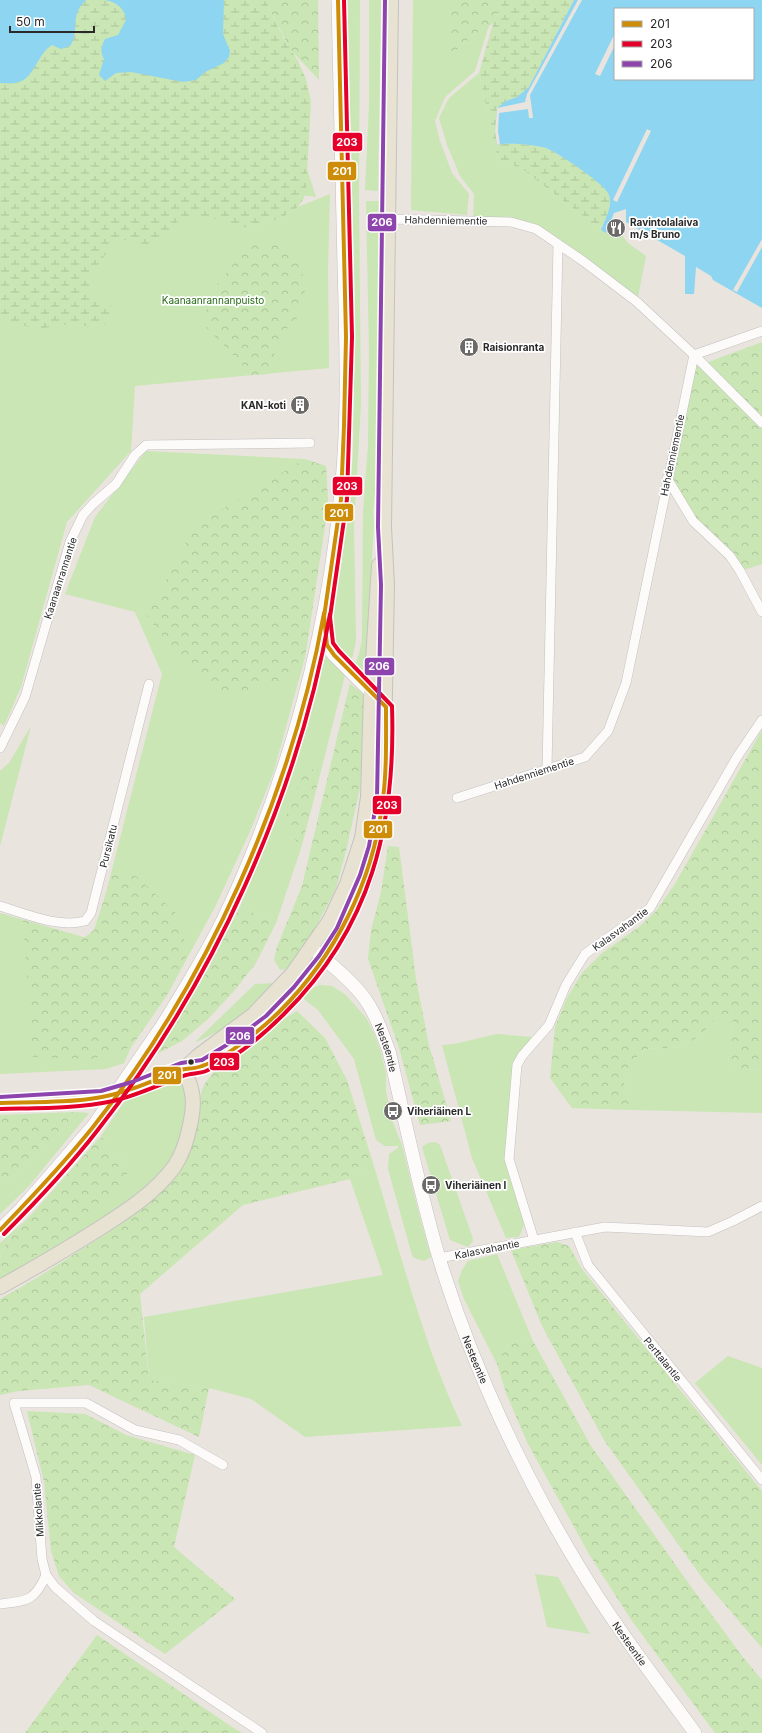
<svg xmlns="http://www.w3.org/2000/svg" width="762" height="1733" viewBox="0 0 762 1733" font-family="Inter,sans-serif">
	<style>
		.grass { fill: #c9e6b4 }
		.forest { fill: url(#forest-crowns) }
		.wetland { fill: url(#wetland-marsh) }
		.water { fill: #8dd5f0; fill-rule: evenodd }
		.pier { fill: #e9e4de }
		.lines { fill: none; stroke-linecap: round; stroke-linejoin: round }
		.street-casing { stroke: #c2c0c0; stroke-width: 10 }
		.secondary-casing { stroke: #c2c0c0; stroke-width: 14 }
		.primary-casing { stroke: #c4c3c0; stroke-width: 16 }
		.street { stroke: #fcfbfa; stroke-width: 9 }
		.secondary { stroke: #fcfbfa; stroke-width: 13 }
		.primary { stroke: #e7e2d2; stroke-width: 14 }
		.secondary-bridge-casing { stroke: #c2c0c0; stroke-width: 14; stroke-linecap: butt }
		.secondary-bridge { stroke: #fcfbfa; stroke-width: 13 }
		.bus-1-casing { stroke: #fff; stroke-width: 7 }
		.bus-2-casing { stroke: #fff; stroke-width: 7 }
		.bus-3-casing { stroke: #fff; stroke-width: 7 }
		.bus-1 { stroke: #ce8d08; stroke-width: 4 }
		.bus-2 { stroke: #e4002b; stroke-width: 4 }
		.bus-3 { stroke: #8e44ad; stroke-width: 4 }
		.bus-dot { fill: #292929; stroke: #fff; stroke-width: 1.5 }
		.labels { text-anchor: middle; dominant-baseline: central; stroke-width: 3.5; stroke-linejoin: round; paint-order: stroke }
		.street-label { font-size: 10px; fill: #292929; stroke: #fff }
		.poi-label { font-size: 10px; font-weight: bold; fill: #292929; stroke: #fff; text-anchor: start }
		.park-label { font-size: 10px; fill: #266b15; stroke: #fff }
		.line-badge { stroke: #fff; stroke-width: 1.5 }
		.badge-label { font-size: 11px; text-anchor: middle; font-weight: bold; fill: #fff }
	</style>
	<defs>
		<pattern id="forest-crowns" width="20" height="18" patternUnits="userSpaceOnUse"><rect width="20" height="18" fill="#c9e6b4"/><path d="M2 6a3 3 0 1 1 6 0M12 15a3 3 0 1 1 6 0" fill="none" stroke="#adc59b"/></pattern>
		<pattern id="wetland-marsh" width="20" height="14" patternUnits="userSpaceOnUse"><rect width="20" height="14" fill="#c9e6b4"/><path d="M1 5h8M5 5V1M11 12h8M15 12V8" fill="none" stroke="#adc59b"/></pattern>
	</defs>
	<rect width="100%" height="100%" fill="#e9e4de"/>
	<!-- grass -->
	<g class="grass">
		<polygon points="0,0 278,79 316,197 257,190 247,228 280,219 298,207 330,194 328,269 329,368 135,386 131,451 67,522 21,687 4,726 0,723"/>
		<polygon points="347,0 360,0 359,198 361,404 354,525 356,641 351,663 338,653 331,630 331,616 342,560 353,454 355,302"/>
		<polygon points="369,0 381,0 378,191 365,190 369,106"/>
		<polygon points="413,0 451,0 451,55 475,34 489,25 475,71 445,97 435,121 440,141 452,173 469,194 467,215 411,210"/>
		<polygon points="479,73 498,160 521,168 601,230 612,235 616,227 628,243 646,256 637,302 536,229 473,221 474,194 460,176 447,145 439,118 449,98"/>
		<polygon points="366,201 379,201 379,446 373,513 374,523 367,639 367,681 354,668 359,654 362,640 363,512 368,445 369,351"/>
		<polygon points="146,451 304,459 326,466 328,505 305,657 274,771 251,829 215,907 167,995 131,1047 124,1063 106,1069 0,1074 0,913 94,940 162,674 135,612 65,594 95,517"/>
		<polygon points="325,656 345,675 321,771 311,769 289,836 302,845 276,923 240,907 277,817 311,713"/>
		<polygon points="31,726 0,846 0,771 9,763"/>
		<polygon points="276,983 253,1005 225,1028 197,1042 196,1041 255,984"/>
		<polygon points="320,985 332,986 346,995 367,1019 375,1036 381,1052 386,1074 386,1092 392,1120 402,1145 419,1214 431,1257 424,1261 414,1258 412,1255 388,1169 389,1154 398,1148 398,1146 385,1146 376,1140 354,1059 318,1010 300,996 306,991"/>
		<polygon points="733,1013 732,1039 728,1061 739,1069 762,1070 762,1113 631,1110 624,1084 629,1063 647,1049 683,1047 703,1033 715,1018"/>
		<polygon points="497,1034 532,1037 519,1054 506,1153 524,1225 519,1237 506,1238 472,1158 442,1045 454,1044"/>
		<polygon points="171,1085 182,1086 185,1089 187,1099 183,1133 172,1160 149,1187 120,1209 0,1282 0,1270 4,1273 130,1168 101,1136 126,1099"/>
		<polygon points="76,1112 89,1113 28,1187 0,1214 0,1187 52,1141"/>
		<polygon points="435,1142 440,1145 472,1236 473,1241 468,1247 450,1240 422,1147 428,1143"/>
		<path d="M373,1163C400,1251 423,1344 462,1426L305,1437L251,1399L209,1388L149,1380L144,1317L383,1275L350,1179Z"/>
		<polygon points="27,1219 6,1243 0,1257 0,1243"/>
		<path d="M497,1254L532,1339C510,1341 507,1344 497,1364L464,1299L458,1281L462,1270L468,1261Z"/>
		<polygon points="728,1356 762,1368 762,1465 695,1383"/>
		<polygon points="535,1574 558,1577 590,1634 547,1627"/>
	</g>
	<!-- forest -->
	<g class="forest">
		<polygon points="265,0 318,0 319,80 290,49"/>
		<polygon points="451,0 502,0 494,23 475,34 451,55"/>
		<polygon points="275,240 295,256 306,283 301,314 280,336 269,374 252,375 204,325 210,293 252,241"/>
		<polygon points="762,342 762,564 740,571 693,521 667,478 694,355 703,364"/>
		<polygon points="304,459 326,466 328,505 305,657 297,676 229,695 187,668 147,616 196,524 247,495"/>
		<polygon points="350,683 365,696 360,788 346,851 336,888 307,944 286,969 280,970 274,960 277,947 302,886"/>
		<polygon points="762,730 762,1070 739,1069 728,1061 732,1039 733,1013 715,1018 703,1033 683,1047 647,1049 629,1063 624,1084 631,1110 572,1108 550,1078 555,1027 567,998 582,973 602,953 639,927 656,911 675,884"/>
		<polygon points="311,769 321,771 302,845 289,836 287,815 302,778"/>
		<polygon points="388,846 399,847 416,979 429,1045 451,1121 420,1125 399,1048 368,959 371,930 381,892"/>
		<polygon points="112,875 136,876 177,914 188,954 167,995 131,1047 92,1059 33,1057 23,920 84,938 94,930"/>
		<polygon points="240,907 276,923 256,963 234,991 208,1019 182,1041 157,1054 208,969"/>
		<path d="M297,1011L325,1038L347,1080L373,1163L350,1179L243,1205L140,1294L149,1380L209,1388L199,1437L89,1385L19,1391L0,1395V1299C33,1281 64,1261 96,1240C124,1222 154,1203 176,1176C191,1156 196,1132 200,1108C201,1102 200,1096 202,1090C211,1065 273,1025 297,1011Z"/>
		<polygon points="76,1112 52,1141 0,1187 0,1115"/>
		<path d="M101,1136L130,1168C108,1217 55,1243 12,1270L4,1273L0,1270V1258L6,1243Z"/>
		<polygon points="557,1242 569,1246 582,1269 762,1491 762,1648 703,1579 604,1440 542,1326 511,1250"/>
		<path d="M532,1339L591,1446L692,1588L742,1656L762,1680V1733H715L632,1621L589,1554L528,1444L506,1393L497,1364C507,1344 510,1341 532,1339Z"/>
		<polygon points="27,1411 85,1414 126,1435 195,1455 174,1547 235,1599 165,1654 74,1593 59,1576 51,1551 44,1482"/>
		<polygon points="97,1635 232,1727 242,1733 25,1733"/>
	</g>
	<!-- wetland -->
	<g class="wetland">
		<polygon points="69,0 265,0 283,37 298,61 306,79 311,102 306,189 304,198 298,207 280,219 247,228 205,216 189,218 177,222 160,242 147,249 128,240 115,241 88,279 91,293 111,305 114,315 107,323 93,327 71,324 38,329 0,320 0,63"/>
		<path d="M502,0H574L529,87L517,97L506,101L497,145C506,142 537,145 546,148C558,153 603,182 608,193C614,205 605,219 601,230L521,168L498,160L479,73L491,30Z"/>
	</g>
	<!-- water -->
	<g class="water">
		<path d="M0,0H86C68,17 81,31 70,46L61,49L52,45C38,53 34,78 19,82C13,84 6,83 0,83Z"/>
		<path d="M104,0H224L223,34L230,51L229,57L224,63L205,72L196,80L183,82L131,72L116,73L105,81L99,75L104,59C100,51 101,47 105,39L118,35L126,20C126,9 115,1 104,0Z"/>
		<path d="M574,0H762V308L713,280L711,276L696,267L694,294H685V256L626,222V209L614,213L606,233L601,230C605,219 614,205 608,193C602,182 558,153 546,148C536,145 506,142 497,145L495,131L497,108L506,101L517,97L529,87ZM615,9H753V79H615Z"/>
	</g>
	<!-- pier -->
	<g class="pier">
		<polygon points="578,0 582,0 530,95 533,118 529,118 528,109 499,113 498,131 500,144 497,145 495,131 497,108 525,102 527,94"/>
		<polygon points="615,33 615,45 600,76 595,74"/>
		<polygon points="647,129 651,131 617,202 613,200"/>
		<polygon points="762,239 762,247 737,292 733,290"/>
	</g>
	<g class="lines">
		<defs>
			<g id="street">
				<polyline points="389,219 511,222 536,229 583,261 637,302 694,355 626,683 608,731 585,757 457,798"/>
				<polyline points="762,331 694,355 762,423"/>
				<polyline points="667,478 693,521 730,556 740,571 762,612"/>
				<polyline points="0,748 25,697 70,542 83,515 93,504 116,484 135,455 146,445 310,443"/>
				<polyline points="547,769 558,245"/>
				<path d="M0,906C26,914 58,928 85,921L91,913L149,684"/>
				<polyline points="575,1232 588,1265 762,1480"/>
				<polyline points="534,1240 509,1159 517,1065 522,1056 549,1025 566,985 585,954 650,908 737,757 762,720"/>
				<polyline points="439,1258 605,1227 708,1232 733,1221 762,1206"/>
				<polyline points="223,1465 179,1440 135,1430 86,1403 14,1403 36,1477 42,1559 46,1575 55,1587 94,1621 262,1733"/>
				<path d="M0,1604C27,1601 35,1601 46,1575"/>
			</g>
			<g id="secondary">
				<polyline points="324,627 327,645 334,655 376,697"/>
				<path id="s1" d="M312,948C329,963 348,977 362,995C375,1011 382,1033 389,1051C405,1120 419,1190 439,1258C472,1365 520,1469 578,1565C613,1624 655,1678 695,1733"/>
				<path d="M162,1026C184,991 205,956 223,920C286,787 325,647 340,501C349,424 346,344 344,266C342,178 340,89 338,0"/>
				<polyline points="0,1230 21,1209 94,1125"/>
			</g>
			<g id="primary">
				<polyline points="184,1069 198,1056 253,1015 293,973 330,920 347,884 362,838 368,797 371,692 379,565"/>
				<polyline points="0,1103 102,1097 134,1088 183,1069 204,1066 236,1046 270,1021 299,991 324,959 342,931 366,877 375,847 383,799 387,585 384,527 391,0"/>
				<path d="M0,1287C33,1269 65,1250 97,1230C125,1212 154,1194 174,1167C183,1154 187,1140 190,1125C195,1103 194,1089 183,1069"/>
			</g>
		</defs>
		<!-- street casing -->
		<use href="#street" class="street-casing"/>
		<!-- secondary casing -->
		<use href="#secondary" class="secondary-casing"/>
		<!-- primary casing -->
		<use href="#primary" class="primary-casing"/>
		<!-- street -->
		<use href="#street" class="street"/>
		<!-- secondary -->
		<use href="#secondary" class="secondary"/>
		<!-- primary -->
		<use href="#primary" class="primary"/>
		<defs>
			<polyline id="secondary-bridge" points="94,1125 162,1026"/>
		</defs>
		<!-- secondary-bridge casing -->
		<use href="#secondary-bridge" class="secondary-bridge-casing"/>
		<!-- secondary-bridge -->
		<use href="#secondary-bridge" class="secondary-bridge"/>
		<defs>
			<g id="bus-1">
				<path d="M0,1103C34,1102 68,1103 102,1097C129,1092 154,1080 180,1070C187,1068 195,1069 202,1066C226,1058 262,1029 280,1011C335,956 372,883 382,806C387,773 386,740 386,707L334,655L327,645L324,617L341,499L344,426L346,337L338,0"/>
				<path d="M0,1230C32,1197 64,1163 93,1127C207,983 292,794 324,613"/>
			</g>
			<g id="bus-2">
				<path d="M0,1109C38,1108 76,1109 113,1101C138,1095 160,1084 183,1076C191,1073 199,1074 206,1071C235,1059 262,1036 284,1014C371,928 396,825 392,706L339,651L333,643L330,617L347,499L352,337L344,0"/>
				<path d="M4,1234C37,1201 69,1167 97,1131C212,986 298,796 330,614"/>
			</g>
			<polyline id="bus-3" points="0,1097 101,1091 132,1082 181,1063 202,1060 233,1041 266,1016 294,987 319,956 337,928 360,875 369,846 377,798 381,585 378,527 385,0"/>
		</defs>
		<!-- bus-1 casing -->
		<use href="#bus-1" class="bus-1-casing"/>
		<!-- bus-2 casing -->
		<use href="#bus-2" class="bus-2-casing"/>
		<!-- bus-3 casing -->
		<use href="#bus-3" class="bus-3-casing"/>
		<!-- bus-1 -->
		<use href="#bus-1" class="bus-1"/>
		<!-- bus-2 -->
		<use href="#bus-2" class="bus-2"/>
		<!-- bus-3 -->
		<use href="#bus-3" class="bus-3"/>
	</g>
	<!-- icons -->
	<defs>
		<symbol id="restaurant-disc" viewBox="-11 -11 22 22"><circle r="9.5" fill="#6c6a68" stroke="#fff"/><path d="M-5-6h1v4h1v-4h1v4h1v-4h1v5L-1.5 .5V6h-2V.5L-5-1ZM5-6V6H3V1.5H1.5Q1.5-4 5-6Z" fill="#fff"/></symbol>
		<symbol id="building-disc" viewBox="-11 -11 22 22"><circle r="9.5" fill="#6c6a68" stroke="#fff"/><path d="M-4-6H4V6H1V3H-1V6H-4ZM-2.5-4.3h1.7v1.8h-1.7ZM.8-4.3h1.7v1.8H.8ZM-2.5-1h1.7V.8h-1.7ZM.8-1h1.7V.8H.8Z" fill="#fff"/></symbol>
		<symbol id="bus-disc" viewBox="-11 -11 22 22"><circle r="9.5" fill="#6c6a68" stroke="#fff"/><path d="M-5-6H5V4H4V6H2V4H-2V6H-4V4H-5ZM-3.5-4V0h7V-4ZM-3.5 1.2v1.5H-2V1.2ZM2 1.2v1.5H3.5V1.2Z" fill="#fff"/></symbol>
	</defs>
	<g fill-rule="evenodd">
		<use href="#restaurant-disc" x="605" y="217" width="22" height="22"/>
		<use href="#building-disc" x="458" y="336" width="22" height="22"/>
		<use href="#building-disc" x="289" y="394" width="22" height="22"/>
		<use href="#bus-disc" x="382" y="1100" width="22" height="22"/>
		<use href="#bus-disc" x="420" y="1174" width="22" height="22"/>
	</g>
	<!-- markers -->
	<circle class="bus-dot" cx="191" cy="1062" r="3.5"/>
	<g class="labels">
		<!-- street labels -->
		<g class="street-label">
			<text transform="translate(446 220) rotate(1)">Hahdenniementie</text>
			<text transform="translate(672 455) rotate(-78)">Hahdenniementie</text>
			<text transform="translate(60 578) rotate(-72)">Kaanaanrannantie</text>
			<text transform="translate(534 773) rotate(-18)">Hahdenniementie</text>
			<text transform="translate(108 846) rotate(-76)">Pursikatu</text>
			<text transform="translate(620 929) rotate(-36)">Kalasvahantie</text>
			<text stroke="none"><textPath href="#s1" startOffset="127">Nesteentie</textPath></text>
			<text transform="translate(487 1249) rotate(-11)">Kalasvahantie</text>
			<text stroke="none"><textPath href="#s1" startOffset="452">Nesteentie</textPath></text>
			<text transform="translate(663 1359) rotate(51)">Perttalantie</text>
			<text transform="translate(38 1510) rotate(-94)">Mikkolantie</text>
			<text stroke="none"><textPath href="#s1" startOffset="776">Nesteentie</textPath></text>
		</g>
		<!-- poi labels -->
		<g class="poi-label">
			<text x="630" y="222">Ravintolalaiva<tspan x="630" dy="12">m/s Bruno</tspan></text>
			<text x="483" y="347">Raisionranta</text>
			<text x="286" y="405" text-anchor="end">KAN-koti</text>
			<text x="407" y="1111">Viheriäinen L</text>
			<text x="445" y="1185">Viheriäinen I</text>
		</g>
		<!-- park labels -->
		<g class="park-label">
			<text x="213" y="300">Kaanaanrannanpuisto</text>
		</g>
	</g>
	<g class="line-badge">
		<rect x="332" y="132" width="31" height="20" rx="4" fill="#e4002b"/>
		<rect x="327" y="161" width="30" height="20" rx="4" fill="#ce8d08"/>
		<rect x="367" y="213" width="30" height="19" rx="4" fill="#8e44ad"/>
		<rect x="332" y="476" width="31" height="20" rx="4" fill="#e4002b"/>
		<rect x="324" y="503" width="30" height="19" rx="4" fill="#ce8d08"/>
		<rect x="364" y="657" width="31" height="19" rx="4" fill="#8e44ad"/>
		<rect x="372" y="795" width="30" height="20" rx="4" fill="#e4002b"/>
		<rect x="363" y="820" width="30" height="19" rx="4" fill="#ce8d08"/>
		<rect x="225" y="1026" width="30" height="19" rx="4" fill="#8e44ad"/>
		<rect x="209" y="1052" width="31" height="19" rx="4" fill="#e4002b"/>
		<rect x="152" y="1066" width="30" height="19" rx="4" fill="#ce8d08"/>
	</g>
	<g class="badge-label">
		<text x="347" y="146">203</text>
		<text x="342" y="175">201</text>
		<text x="382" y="226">206</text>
		<text x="347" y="490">203</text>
		<text x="339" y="517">201</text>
		<text x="379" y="670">206</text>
		<text x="387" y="809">203</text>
		<text x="378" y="833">201</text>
		<text x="240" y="1040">206</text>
		<text x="224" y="1066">203</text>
		<text x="167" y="1079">201</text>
	</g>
	<!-- legend -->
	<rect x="614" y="8" width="140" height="72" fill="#ffffff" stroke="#a9a9a9"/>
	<rect x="622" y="21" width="20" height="6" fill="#ce8d08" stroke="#a9a9a9"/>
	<text x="650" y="28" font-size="12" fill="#292929">201</text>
	<rect x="622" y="41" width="20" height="6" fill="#e4002b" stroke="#a9a9a9"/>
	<text x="650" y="48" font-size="12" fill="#292929">203</text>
	<rect x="622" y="61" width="20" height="6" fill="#8e44ad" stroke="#a9a9a9"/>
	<text x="650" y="68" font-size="12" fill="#292929">206</text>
	<!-- scale -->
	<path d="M10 26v6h84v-6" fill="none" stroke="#292929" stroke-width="2"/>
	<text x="16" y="26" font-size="12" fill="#292929" stroke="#ffffff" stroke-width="3" paint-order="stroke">50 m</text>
</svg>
